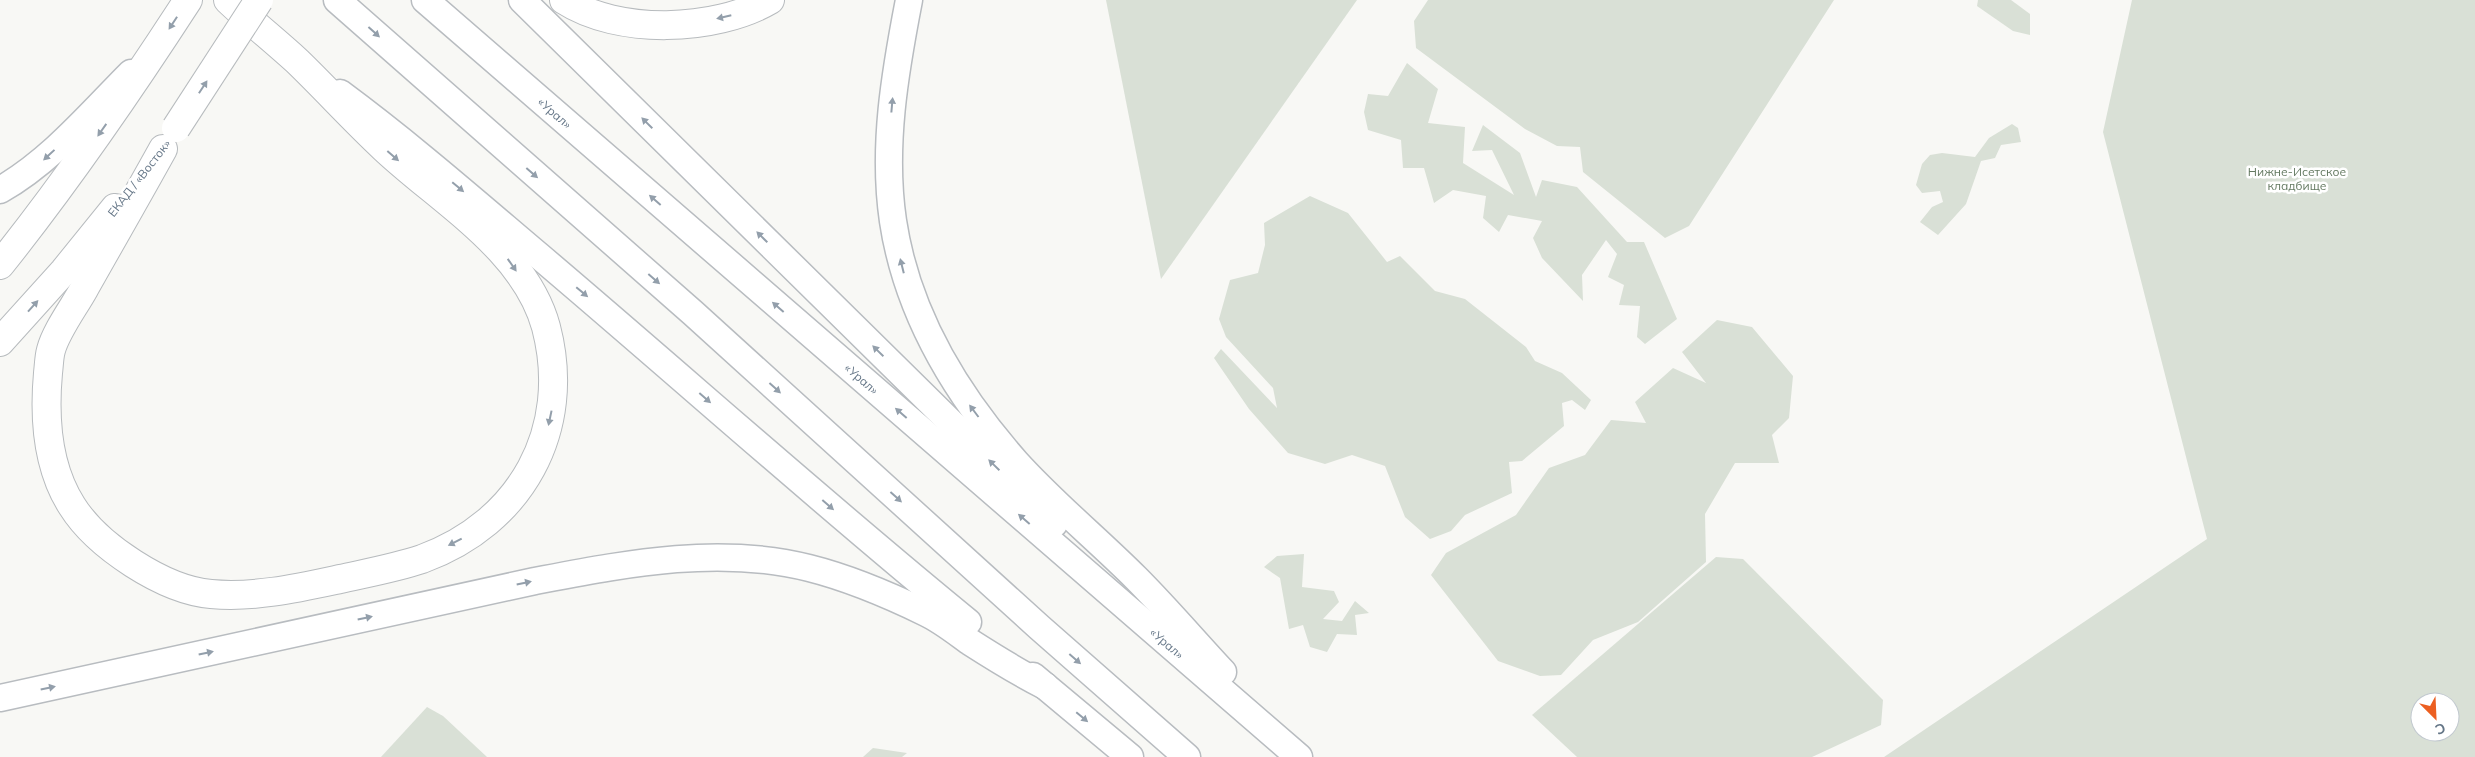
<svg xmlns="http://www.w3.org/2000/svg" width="2475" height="757" viewBox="0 0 2475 757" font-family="Mulish,sans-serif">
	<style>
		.green { fill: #d9e0d6; fill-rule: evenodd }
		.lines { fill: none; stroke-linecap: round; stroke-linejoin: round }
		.primary-casing { stroke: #b8bcc0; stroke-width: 29 }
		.highway-casing { stroke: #b7bbbe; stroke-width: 30 }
		.primary { stroke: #fff; stroke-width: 26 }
		.highway { stroke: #fff; stroke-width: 28 }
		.highway-bridge-casing { stroke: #b7bbbe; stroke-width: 30; stroke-linecap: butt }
		.highway-bridge { stroke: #fff; stroke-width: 28 }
		.oneway { fill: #939fab }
		.labels { text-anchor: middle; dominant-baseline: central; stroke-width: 5; stroke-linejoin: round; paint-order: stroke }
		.street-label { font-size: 12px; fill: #657687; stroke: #fff }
		.park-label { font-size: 12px; fill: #647961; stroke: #fff }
	</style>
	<rect width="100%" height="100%" fill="#f8f8f5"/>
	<!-- green -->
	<g class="green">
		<polygon points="1106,0 1357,0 1161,279"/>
		<polygon points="1428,0 1834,0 1689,226 1665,238 1583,172 1580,147 1557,146 1525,129 1416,48 1414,21"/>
		<polygon points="1978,0 2011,0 2030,14 2030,35 2013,31 1977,6"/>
		<path d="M2132,0H2475V757H1884L2207,539L2103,132ZM2420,702H2450V732H2420Z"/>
		<polygon points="1407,63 1438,89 1428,123 1465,127 1463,163 1514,195 1492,150 1472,151 1483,125 1520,153 1536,197 1542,180 1577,187 1627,242 1644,242 1677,319 1645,344 1637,337 1640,306 1619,305 1624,285 1608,277 1617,254 1606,240 1582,275 1583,301 1542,258 1533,238 1542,221 1508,215 1499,232 1483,218 1486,196 1453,190 1434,203 1424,168 1403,168 1401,140 1368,130 1364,112 1368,94 1388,96"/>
		<polygon points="2012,124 2018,128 2021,142 2001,145 1995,158 1981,161 1966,204 1938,235 1920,222 1932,207 1943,202 1940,191 1922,193 1916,185 1922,164 1930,155 1942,153 1975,157 1989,138"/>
		<polygon points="1310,196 1348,213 1387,262 1400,256 1435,291 1465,299 1526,347 1535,361 1562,373 1591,400 1585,410 1572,400 1562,403 1564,426 1522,461 1509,462 1512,493 1465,515 1451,531 1430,539 1405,517 1385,466 1352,455 1325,464 1288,453 1249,409 1214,358 1221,349 1277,408 1273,388 1226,337 1219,319 1230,280 1258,273 1265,245 1264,223"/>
		<polygon points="1717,320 1752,327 1793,376 1789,418 1772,435 1779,463 1735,463 1705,514 1706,562 1638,622 1593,640 1561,675 1540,676 1498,661 1431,575 1446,553 1516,515 1549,468 1585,455 1611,420 1646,423 1635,402 1673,368 1706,383 1682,352"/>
		<polygon points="1304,554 1302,587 1334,591 1339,602 1323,619 1342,621 1355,601 1369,613 1355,615 1357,635 1337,634 1327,652 1310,647 1303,625 1289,629 1280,578 1264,567 1277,556"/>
		<polygon points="1716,557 1743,559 1883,700 1881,725 1812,757 1577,757 1532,715"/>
		<polygon points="427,707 443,716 487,757 381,757"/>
		<polygon points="873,748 907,753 902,757 863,757"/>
	</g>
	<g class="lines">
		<defs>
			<g id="primary">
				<polyline points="337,0 693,313 1039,627 1187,757"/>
				<path id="s1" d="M425,0L1299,757"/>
				<polyline points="522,0 1054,524"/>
				<path d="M909,0C895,72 882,147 893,221C907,314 955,393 1016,462C1053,503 1097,539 1136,578C1166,608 1194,641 1223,672"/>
				<path d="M340,93C409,144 473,200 538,255C682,377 822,503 968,622"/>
				<path d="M0,190C51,161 90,114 131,73"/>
				<polyline points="1033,676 1130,757"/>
				<path d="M0,698L535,581C625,564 718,545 809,568C849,578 889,595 926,613C941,620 956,632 970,642C995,658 1019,673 1045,686"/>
			</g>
			<g id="highway">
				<path d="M564,0C618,35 715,32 770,0"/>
				<path d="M163,149C137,196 110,243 84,289C74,307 56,331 51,350C49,357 49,365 48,373C44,417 47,467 72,506C97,546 164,590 211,594C254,598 298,588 340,579C367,573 395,568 422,559C521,523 573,430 546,327C525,249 439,200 384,148C354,120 326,89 297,61C274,40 250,21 228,0"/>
				<path d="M0,265C68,180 129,91 188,0"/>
				<polyline points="0,342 64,271 115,208"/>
			</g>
		</defs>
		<!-- primary casing -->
		<use href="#primary" class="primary-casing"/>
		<!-- highway casing -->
		<use href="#highway" class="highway-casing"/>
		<!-- primary -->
		<use href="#primary" class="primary"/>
		<!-- highway -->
		<use href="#highway" class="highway"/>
		<defs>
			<polyline id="highway-bridge" points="176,128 259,0"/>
		</defs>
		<!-- highway-bridge casing -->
		<use href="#highway-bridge" class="highway-bridge-casing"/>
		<!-- highway-bridge -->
		<use href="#highway-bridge" class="highway-bridge"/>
	</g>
	<!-- one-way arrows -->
	<defs><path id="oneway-solid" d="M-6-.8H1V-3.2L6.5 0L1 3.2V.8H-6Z" transform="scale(1.25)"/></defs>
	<g class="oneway">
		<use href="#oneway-solid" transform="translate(724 17) rotate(167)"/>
		<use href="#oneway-solid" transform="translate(173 23) rotate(123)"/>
		<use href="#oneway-solid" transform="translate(374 32) rotate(42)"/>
		<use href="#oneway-solid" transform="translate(203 87) rotate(-57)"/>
		<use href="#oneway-solid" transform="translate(892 105) rotate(-85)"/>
		<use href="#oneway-solid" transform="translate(647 123) rotate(-135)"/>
		<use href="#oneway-solid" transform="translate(102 130) rotate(125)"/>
		<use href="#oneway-solid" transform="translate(49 155) rotate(137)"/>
		<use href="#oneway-solid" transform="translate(393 156) rotate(41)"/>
		<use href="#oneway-solid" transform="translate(532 173) rotate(41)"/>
		<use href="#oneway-solid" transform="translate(458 187) rotate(40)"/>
		<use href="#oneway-solid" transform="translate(655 200) rotate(-139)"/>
		<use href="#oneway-solid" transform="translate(762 237) rotate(-135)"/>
		<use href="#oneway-solid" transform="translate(512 265) rotate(55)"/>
		<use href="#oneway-solid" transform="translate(902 266) rotate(-104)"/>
		<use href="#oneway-solid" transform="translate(654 279) rotate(41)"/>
		<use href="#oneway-solid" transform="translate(582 292) rotate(40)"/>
		<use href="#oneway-solid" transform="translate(33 306) rotate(-48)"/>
		<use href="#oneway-solid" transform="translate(778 307) rotate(-139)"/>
		<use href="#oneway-solid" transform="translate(878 351) rotate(-136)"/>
		<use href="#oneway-solid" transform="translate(775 388) rotate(42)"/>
		<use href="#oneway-solid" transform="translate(705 398) rotate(41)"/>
		<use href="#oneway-solid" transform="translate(974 411) rotate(-127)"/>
		<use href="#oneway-solid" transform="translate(901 413) rotate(-139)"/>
		<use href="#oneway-solid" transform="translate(550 418) rotate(102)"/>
		<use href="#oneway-solid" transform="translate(994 465) rotate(-136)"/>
		<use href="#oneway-solid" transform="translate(896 497) rotate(42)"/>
		<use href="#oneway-solid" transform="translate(828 505) rotate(41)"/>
		<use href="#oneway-solid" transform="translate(1024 519) rotate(-139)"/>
		<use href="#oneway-solid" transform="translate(455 542) rotate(153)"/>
		<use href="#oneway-solid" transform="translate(524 583) rotate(-12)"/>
		<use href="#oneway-solid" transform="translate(365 618) rotate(-12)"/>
		<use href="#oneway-solid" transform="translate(206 653) rotate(-12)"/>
		<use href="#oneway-solid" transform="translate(1075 659) rotate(41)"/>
		<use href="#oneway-solid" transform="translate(48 688) rotate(-12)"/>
		<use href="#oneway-solid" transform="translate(1082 717) rotate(40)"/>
	</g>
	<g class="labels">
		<!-- street labels -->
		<g class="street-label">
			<text stroke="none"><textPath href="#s1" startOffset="172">«Урал»</textPath></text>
			<text transform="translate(139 178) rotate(-52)">ЕКАД / «Восток»</text>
			<text stroke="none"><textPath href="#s1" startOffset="578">«Урал»</textPath></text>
			<text stroke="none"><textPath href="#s1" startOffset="982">«Урал»</textPath></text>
		</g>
		<!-- park labels -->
		<g class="park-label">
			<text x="2297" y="171">Нижне-Исетское<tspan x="2297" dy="14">кладбище</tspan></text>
		</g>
	</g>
	<!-- north arrow -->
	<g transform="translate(2435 717) rotate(156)"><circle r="24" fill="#ffffff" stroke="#c1c8cf"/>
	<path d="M0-4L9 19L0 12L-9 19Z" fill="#ec5f21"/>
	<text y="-8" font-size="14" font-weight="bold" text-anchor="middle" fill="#657687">С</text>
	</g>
</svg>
